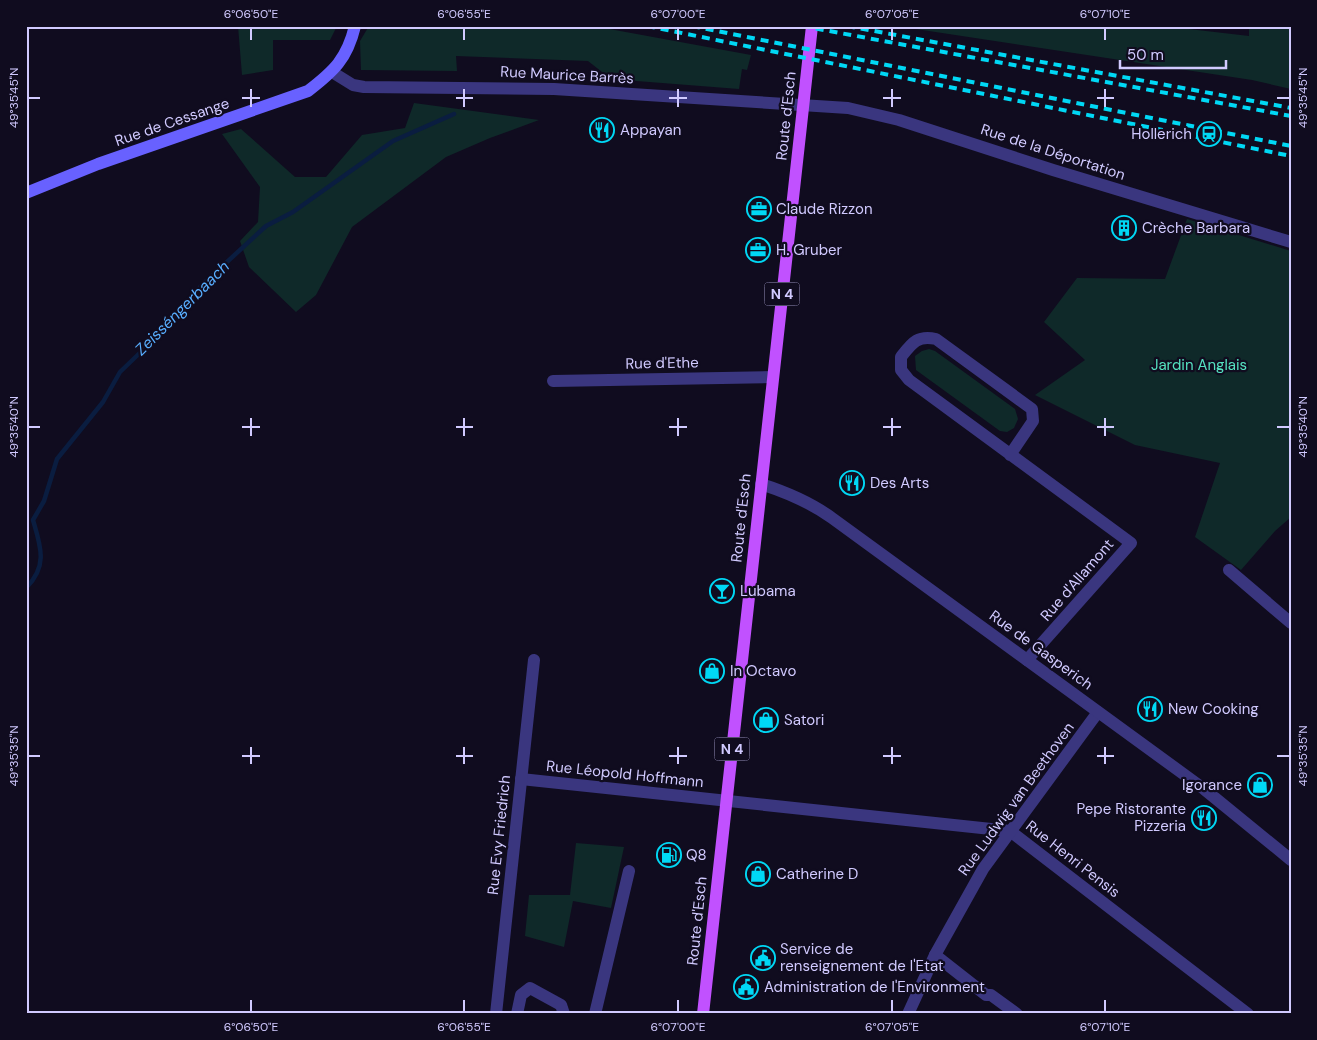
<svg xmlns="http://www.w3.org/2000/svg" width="1317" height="1040" viewBox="0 0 1317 1040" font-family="'DM Sans',sans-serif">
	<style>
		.green { fill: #0f2929 }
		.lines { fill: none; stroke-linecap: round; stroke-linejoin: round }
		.stream { stroke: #0a1d40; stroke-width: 4.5 }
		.minor { stroke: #3a367f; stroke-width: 12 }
		.tertiary { stroke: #3a367f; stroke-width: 12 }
		.secondary { stroke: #6861ff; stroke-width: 12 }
		.primary { stroke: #c151ff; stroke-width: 12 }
		.rail { stroke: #00d8f5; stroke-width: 4; stroke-dasharray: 8 6; stroke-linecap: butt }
		.ticks { fill: none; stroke: #d1caff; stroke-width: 2 }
		.labels { text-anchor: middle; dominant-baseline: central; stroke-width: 4.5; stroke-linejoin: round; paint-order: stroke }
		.shield { fill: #100c1f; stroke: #9791bc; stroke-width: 1 }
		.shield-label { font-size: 14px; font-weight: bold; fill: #d1caff }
		.street-label { font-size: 15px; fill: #d1caff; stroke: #100c1f }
		.poi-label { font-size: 15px; fill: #d1caff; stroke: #100c1f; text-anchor: start }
		.park-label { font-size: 15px; fill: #55e0c0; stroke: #100c1f }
		.water-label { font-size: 16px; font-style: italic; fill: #58aeff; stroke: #100c1f }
		.neatline { fill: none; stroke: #d1caff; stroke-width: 2 }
		.ticks-label { font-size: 12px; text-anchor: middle; fill: #d1caff }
	</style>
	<rect width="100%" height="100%" fill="#100c1f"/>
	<!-- green -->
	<g class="green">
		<polygon points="238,26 337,26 330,40 273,40 273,70 242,75"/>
		<polygon points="369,26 593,26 751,55 747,70 742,69 739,89 611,79 588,61 456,56 457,71 361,70 360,41"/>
		<polygon points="896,26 1163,26 1249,36 1249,26 1291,26 1291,89 1252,80"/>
		<polygon points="414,103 539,120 490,138 446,157 352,227 316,295 296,312 249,267 240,241 258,222 260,187 222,134 241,129 295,177 326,177 362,135 405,128"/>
		<polygon points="1187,219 1291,251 1291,517 1275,531 1241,570 1195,537 1220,463 1135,445 1035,395 1085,360 1044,322 1077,278 1165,279"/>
		<polygon points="929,349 935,351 1015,409 1018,419 1014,428 1007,432 1000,431 916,370 915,356 922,351"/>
		<polygon points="576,843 624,847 611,908 573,901 564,947 525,936 529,895 570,895"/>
	</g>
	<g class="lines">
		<!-- stream -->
		<path class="stream" d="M26,588C48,566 41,547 33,520L44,501L57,459L103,402L120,372L147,346L202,285L266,226L293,212L393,141L454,114"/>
		<!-- minor -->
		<g class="minor">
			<polyline points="553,381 773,377"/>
			<path d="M1010,455L1033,421L1032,409L936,339C917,335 912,343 901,357V370L909,380L1131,543L1027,660"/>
			<polyline points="1229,570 1291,623"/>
			<polyline points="521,779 1010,831 1248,1014"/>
			<polyline points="935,955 986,995 991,995 1017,1014"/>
			<polyline points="496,1014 534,660"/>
			<polyline points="517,1014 521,995 530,988 561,1005 564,1014"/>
			<polyline points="595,1014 629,871"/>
			<polyline points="908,1014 935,955 983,869 1098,712"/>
		</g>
		<!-- tertiary -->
		<g class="tertiary">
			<polyline points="332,72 353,85 364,87 554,89 848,108 899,120 1053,170 1291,242"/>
			<path d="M761,484C786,492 810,502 832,518L1204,789L1291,860"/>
		</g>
		<!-- secondary -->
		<path class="secondary" d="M26,193L98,164L308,91C334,71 347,59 355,26"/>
		<!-- primary -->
		<polyline class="primary" points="703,1014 812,26"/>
		<!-- rail -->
		<g class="rail">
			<polyline points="647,26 1291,156"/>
			<polyline points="692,26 1291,146"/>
			<polyline points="802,26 1291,116"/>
			<polyline points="847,26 1291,108"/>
		</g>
	</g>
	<!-- ticks -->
	<path class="ticks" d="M251,28V40M464,28V40M678,28V40M892,28V40M1105,28V40M251,89V107M464,89V107M678,89V107M892,89V107M1105,89V107M28,98H40M242,98H260M456,98H473M669,98H687M883,98H901M1097,98H1114M1277,98H1290M251,418V436M464,418V436M678,418V436M892,418V436M1105,418V436M28,427H40M242,427H260M456,427H473M669,427H687M883,427H901M1097,427H1114M1277,427H1290M251,747V764M464,747V764M678,747V764M892,747V764M1105,747V764M28,756H40M242,756H260M456,756H473M669,756H687M883,756H901M1097,756H1114M1277,756H1290M251,1000V1012M464,1000V1012M678,1000V1012M892,1000V1012M1105,1000V1012"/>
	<!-- icons -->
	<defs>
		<symbol id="restaurant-ring" viewBox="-11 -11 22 22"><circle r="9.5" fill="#100c1f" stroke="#00d8f5" stroke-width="1.5"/><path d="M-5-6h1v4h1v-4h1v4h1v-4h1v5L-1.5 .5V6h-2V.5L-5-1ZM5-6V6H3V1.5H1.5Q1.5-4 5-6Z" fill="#00d8f5"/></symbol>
		<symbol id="station-ring" viewBox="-11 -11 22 22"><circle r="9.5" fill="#100c1f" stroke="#00d8f5" stroke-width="1.5"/><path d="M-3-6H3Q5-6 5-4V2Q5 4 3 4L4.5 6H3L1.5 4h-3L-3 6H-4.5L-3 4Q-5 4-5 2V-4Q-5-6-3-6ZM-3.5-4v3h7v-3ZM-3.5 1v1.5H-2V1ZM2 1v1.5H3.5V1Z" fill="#00d8f5"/></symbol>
		<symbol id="office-ring" viewBox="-11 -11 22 22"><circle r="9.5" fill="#100c1f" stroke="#00d8f5" stroke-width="1.5"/><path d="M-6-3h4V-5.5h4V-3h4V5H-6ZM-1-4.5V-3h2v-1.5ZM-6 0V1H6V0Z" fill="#00d8f5"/></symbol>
		<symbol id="building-ring" viewBox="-11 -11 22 22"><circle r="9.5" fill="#100c1f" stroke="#00d8f5" stroke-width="1.5"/><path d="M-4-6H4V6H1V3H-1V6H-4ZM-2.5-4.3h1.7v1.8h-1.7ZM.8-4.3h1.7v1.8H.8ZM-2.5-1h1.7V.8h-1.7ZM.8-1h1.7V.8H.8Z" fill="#00d8f5"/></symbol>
		<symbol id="bar-ring" viewBox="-11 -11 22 22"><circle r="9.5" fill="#100c1f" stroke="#00d8f5" stroke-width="1.5"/><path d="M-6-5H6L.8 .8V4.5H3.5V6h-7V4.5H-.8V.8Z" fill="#00d8f5"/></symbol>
		<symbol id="shop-ring" viewBox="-11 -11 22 22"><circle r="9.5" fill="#100c1f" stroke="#00d8f5" stroke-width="1.5"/><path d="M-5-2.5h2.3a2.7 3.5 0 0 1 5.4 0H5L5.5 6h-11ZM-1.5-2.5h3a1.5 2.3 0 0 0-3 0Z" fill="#00d8f5"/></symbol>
		<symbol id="fuel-ring" viewBox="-11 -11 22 22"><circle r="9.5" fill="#100c1f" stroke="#00d8f5" stroke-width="1.5"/><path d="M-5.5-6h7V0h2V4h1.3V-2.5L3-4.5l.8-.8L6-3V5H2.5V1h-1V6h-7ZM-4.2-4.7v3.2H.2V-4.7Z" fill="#00d8f5"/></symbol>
		<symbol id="civic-ring" viewBox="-11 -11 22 22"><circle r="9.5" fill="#100c1f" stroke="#00d8f5" stroke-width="1.5"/><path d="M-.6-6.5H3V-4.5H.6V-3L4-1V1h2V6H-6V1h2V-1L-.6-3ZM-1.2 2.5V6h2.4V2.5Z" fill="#00d8f5"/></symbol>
	</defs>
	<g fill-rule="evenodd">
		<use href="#restaurant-ring" x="588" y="116" width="28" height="28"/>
		<use href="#station-ring" x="1195" y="120" width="28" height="28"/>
		<use href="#office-ring" x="745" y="195" width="28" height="28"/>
		<use href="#building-ring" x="1110" y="214" width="28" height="28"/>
		<use href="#office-ring" x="744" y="236" width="28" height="28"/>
		<use href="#restaurant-ring" x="838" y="469" width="28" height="28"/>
		<use href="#bar-ring" x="708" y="577" width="28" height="28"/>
		<use href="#shop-ring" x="698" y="657" width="28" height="28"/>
		<use href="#restaurant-ring" x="1136" y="695" width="28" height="28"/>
		<use href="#shop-ring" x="752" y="706" width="28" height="28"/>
		<use href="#shop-ring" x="1246" y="771" width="28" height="28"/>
		<use href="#restaurant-ring" x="1190" y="804" width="28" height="28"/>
		<use href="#fuel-ring" x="655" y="841" width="28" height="28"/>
		<use href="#shop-ring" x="744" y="860" width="28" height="28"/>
		<use href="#civic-ring" x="749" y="944" width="28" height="28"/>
		<use href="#civic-ring" x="732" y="973" width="28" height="28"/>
	</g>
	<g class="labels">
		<!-- shield labels -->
		<g class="shield">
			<rect x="764.5" y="282.5" width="35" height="23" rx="4"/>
			<rect x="714.5" y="737.5" width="35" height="23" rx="4"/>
		</g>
		<g class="shield-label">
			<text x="782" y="294">N 4</text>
			<text x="732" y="749">N 4</text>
		</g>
		<!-- street labels -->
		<g class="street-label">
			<text transform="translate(567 75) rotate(3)">Rue Maurice Barrès</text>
			<text transform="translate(786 116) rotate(-84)">Route d'Esch</text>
			<text transform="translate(172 122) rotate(-19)">Rue de Cessange</text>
			<text transform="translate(1053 152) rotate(18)">Rue de la Déportation</text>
			<text transform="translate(662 363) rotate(-1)">Rue d'Ethe</text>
			<text transform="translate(741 518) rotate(-84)">Route d'Esch</text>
			<text transform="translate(1077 580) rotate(-49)">Rue d'Allamont</text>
			<text transform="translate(1041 650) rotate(36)">Rue de Gasperich</text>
			<text transform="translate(625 774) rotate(6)">Rue Léopold Hoffmann</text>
			<text transform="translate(1016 799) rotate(-54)">Rue Ludwig van Beethoven</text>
			<text transform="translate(499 835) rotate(-84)">Rue Evy Friedrich</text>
			<text transform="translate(1073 859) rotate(38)">Rue Henri Pensis</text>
			<text transform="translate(697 921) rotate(-84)">Route d'Esch</text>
		</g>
		<!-- poi labels -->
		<g class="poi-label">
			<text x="620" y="130">Appayan</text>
			<text x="1192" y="134" text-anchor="end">Hollerich</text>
			<text x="776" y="209">Claude Rizzon</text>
			<text x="1142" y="228">Crèche Barbara</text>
			<text x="776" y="250">H. Gruber</text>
			<text x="870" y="483">Des Arts</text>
			<text x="740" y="591">Lubama</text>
			<text x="730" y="671">In Octavo</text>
			<text x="1168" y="709">New Cooking</text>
			<text x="784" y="720">Satori</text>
			<text x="1242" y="785" text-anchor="end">Igorance</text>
			<text x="1186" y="809" text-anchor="end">Pepe Ristorante<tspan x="1186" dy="17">Pizzeria</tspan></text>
			<text x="686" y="855">Q8</text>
			<text x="776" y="874">Catherine D</text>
			<text x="780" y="949">Service de<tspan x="780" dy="17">renseignement de l'Etat</tspan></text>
			<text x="764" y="987">Administration de l'Environment</text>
		</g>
		<!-- park labels -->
		<g class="park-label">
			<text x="1199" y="365">Jardin Anglais</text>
		</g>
		<!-- water labels -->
		<g class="water-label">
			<text transform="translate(182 308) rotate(-45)">Zeisséngerbaach</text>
		</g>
	</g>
	<!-- border -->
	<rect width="1317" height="1040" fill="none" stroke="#100c1f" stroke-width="55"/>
	<!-- scale -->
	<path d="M1120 60v8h106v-8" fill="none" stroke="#d1caff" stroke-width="2.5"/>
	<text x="1127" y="60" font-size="15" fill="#d1caff" stroke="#100c1f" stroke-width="4" paint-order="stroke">50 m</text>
	<rect x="28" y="28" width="1262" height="984" class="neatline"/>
	<g class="ticks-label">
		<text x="251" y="18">6°06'50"E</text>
		<text x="464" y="18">6°06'55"E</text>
		<text x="678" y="18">6°07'00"E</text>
		<text x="892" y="18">6°07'05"E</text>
		<text x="1105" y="18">6°07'10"E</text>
		<text transform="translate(14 98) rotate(-90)" y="4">49°35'45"N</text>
		<text transform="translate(1303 98) rotate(-90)" y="4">49°35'45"N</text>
		<text transform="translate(14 427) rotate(-90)" y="4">49°35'40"N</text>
		<text transform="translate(1303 427) rotate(-90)" y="4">49°35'40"N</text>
		<text transform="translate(14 756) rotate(-90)" y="4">49°35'35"N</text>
		<text transform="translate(1303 756) rotate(-90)" y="4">49°35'35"N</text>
		<text x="251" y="1031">6°06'50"E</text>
		<text x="464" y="1031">6°06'55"E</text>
		<text x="678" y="1031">6°07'00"E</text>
		<text x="892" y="1031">6°07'05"E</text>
		<text x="1105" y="1031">6°07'10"E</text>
	</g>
</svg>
